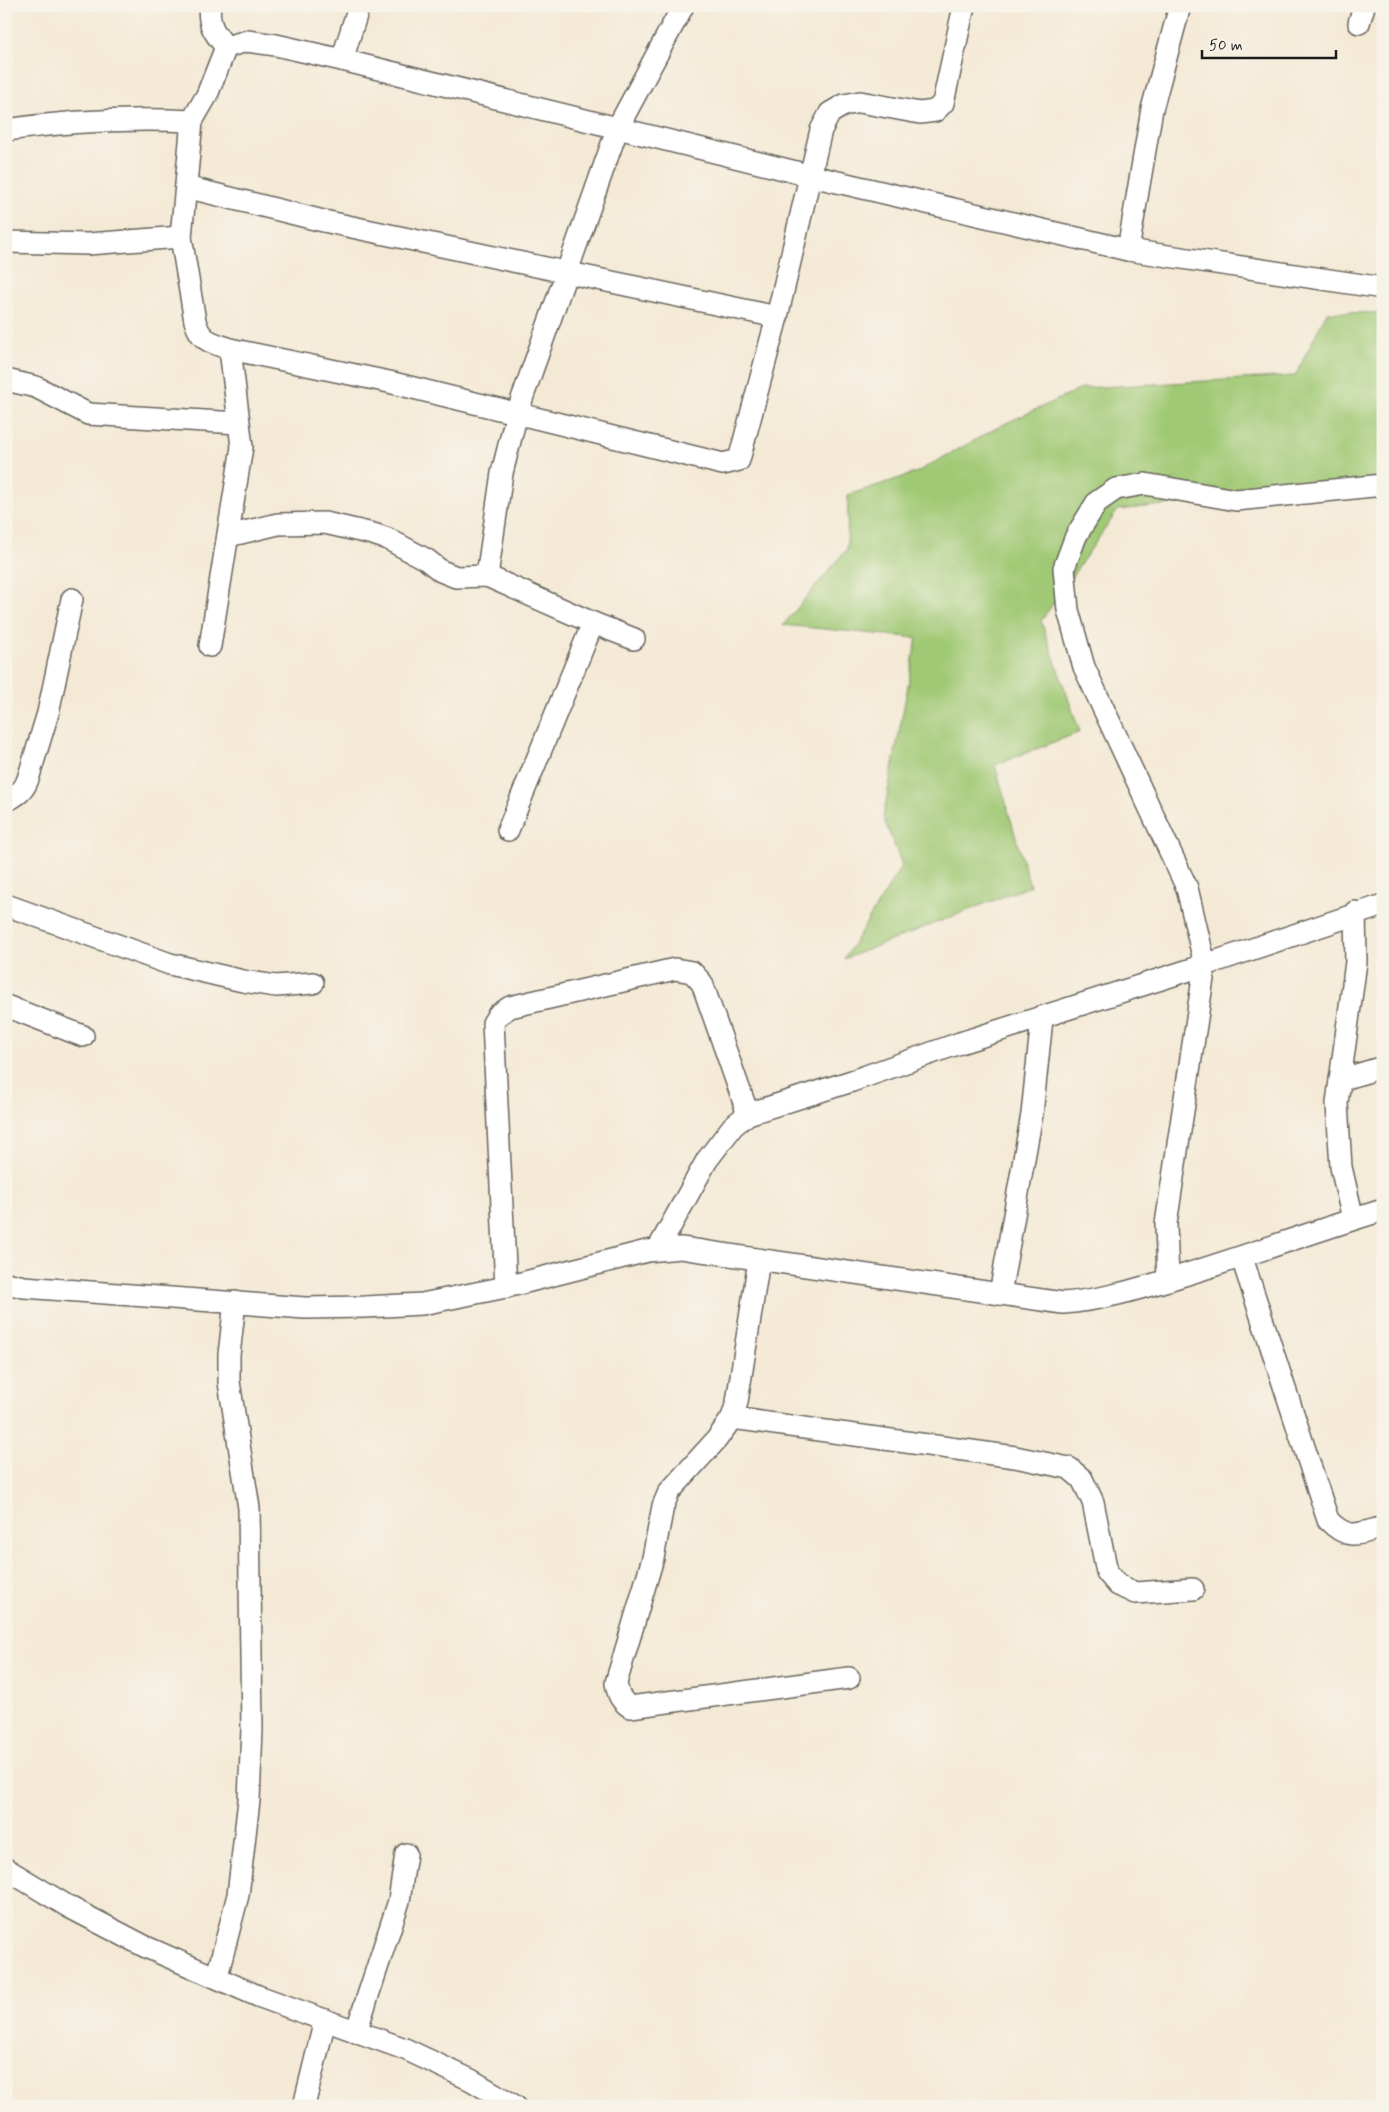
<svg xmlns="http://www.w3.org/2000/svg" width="1389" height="2112" viewBox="0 0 1389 2112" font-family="Mynerve,sans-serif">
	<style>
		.green { fill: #a0c975; stroke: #5e7248 }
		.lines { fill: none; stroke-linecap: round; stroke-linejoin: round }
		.street-casing { stroke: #68645d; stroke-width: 24 }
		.street { stroke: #fff; stroke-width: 21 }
	</style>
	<rect width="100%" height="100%" fill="#f7f3e8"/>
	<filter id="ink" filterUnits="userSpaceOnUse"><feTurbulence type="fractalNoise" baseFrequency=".02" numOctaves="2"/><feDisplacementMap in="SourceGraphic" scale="10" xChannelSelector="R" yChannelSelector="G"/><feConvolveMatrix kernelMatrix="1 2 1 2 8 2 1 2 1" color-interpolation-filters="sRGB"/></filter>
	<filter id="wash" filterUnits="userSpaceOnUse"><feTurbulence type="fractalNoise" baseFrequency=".0096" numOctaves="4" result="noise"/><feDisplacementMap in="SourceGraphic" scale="20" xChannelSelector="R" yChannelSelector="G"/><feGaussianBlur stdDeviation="1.12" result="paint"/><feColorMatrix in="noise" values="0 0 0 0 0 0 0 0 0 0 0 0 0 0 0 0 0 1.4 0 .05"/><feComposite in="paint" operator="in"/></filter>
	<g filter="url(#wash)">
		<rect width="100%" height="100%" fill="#f4e9d5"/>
		<!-- green -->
		<polygon class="green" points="1327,312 1383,313 1383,481 1118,510 1041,621 1080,732 995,765 1030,886 844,959 902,865 883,817 917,638 783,625 847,549 848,495 915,473 1002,425 1083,388 1295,376"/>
	</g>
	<g filter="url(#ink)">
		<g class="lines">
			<defs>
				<g id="street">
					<path d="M210,6C207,24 215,34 226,47"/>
					<polyline points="1359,23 1364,6"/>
					<polyline points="342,60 359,6"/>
					<path d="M192,121L181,237L195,321C201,342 211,342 230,349L389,382L723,464L739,460L777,317L821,130L830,113L844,105L860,102L920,113L935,111L943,103L964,6"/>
					<path d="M6,130C68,121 130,118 192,121L207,95L226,47L247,41L276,45L342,60L812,176L1128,250L1383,288"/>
					<polyline points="186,187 319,220 777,317"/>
					<polyline points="6,242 88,244 181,237"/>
					<polyline points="1128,250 1152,109 1180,6"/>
					<polyline points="6,380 36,387 88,414 238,423"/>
					<polyline points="1383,485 1236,500 1145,484 1116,489 1097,502 1076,536 1064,568 1068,610 1084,667 1187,888 1205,965 1383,905"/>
					<polyline points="228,536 278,524 325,523 373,534 388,539 427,560 441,571 456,577 487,576 593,623 634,639"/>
					<polyline points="487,576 502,473 517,413 618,127 683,6"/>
					<polyline points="210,646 242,447 230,349"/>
					<path d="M6,801C17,795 24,791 28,779L48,713L72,599"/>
					<polyline points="508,830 593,623"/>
					<polyline points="6,905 170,964 243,981 276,986 313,983"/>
					<polyline points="6,1006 83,1036"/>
					<polyline points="1340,1080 1383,1067"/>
					<polyline points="1353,1219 1341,1167 1337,1103 1356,962 1355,912"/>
					<polyline points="658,1249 707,1160 733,1126 748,1114 852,1081 960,1043 1205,965 1166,1224 1168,1280"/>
					<path d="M1242,1258L1328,1520C1348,1541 1358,1534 1383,1527"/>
					<path d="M759,1260L737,1402L732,1418L717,1439L669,1492L663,1506L653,1558L616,1683C618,1694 620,1700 630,1707L849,1678"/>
					<path d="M6,1283L24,1287L305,1308L365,1307L422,1304L506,1287L647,1251L681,1248L1063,1303C1104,1300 1141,1288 1181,1276C1249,1255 1315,1231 1383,1210"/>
					<polyline points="506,1287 493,1023 498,1015 510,1007 675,969 692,972 702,983 748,1114"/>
					<polyline points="1000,1294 1032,1114 1042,1019"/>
					<polyline points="732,1418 1015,1457 1069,1468 1082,1479 1093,1502 1107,1572 1118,1585 1135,1593 1193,1589"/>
					<polyline points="6,1869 69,1907 146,1947 258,1996 405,2049 471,2080 515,2106"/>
					<polyline points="217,1976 238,1895 249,1800 252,1729 249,1508 229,1382 229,1355 235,1302"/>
					<polyline points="356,2032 399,1901 406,1854"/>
					<polyline points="304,2106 325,2020"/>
				</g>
			</defs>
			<!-- street casing -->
			<use href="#street" class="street-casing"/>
			<!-- street -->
			<use href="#street" class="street"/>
		</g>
	</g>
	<!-- margin -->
	<rect width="1389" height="2112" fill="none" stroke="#f7f3e8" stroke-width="25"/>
	<!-- scale -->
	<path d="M1202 50v8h134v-8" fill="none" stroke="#1c1c1c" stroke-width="2.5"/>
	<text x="1209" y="50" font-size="15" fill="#1c1c1c" stroke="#f7f3e8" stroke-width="4" paint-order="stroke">50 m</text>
</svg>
